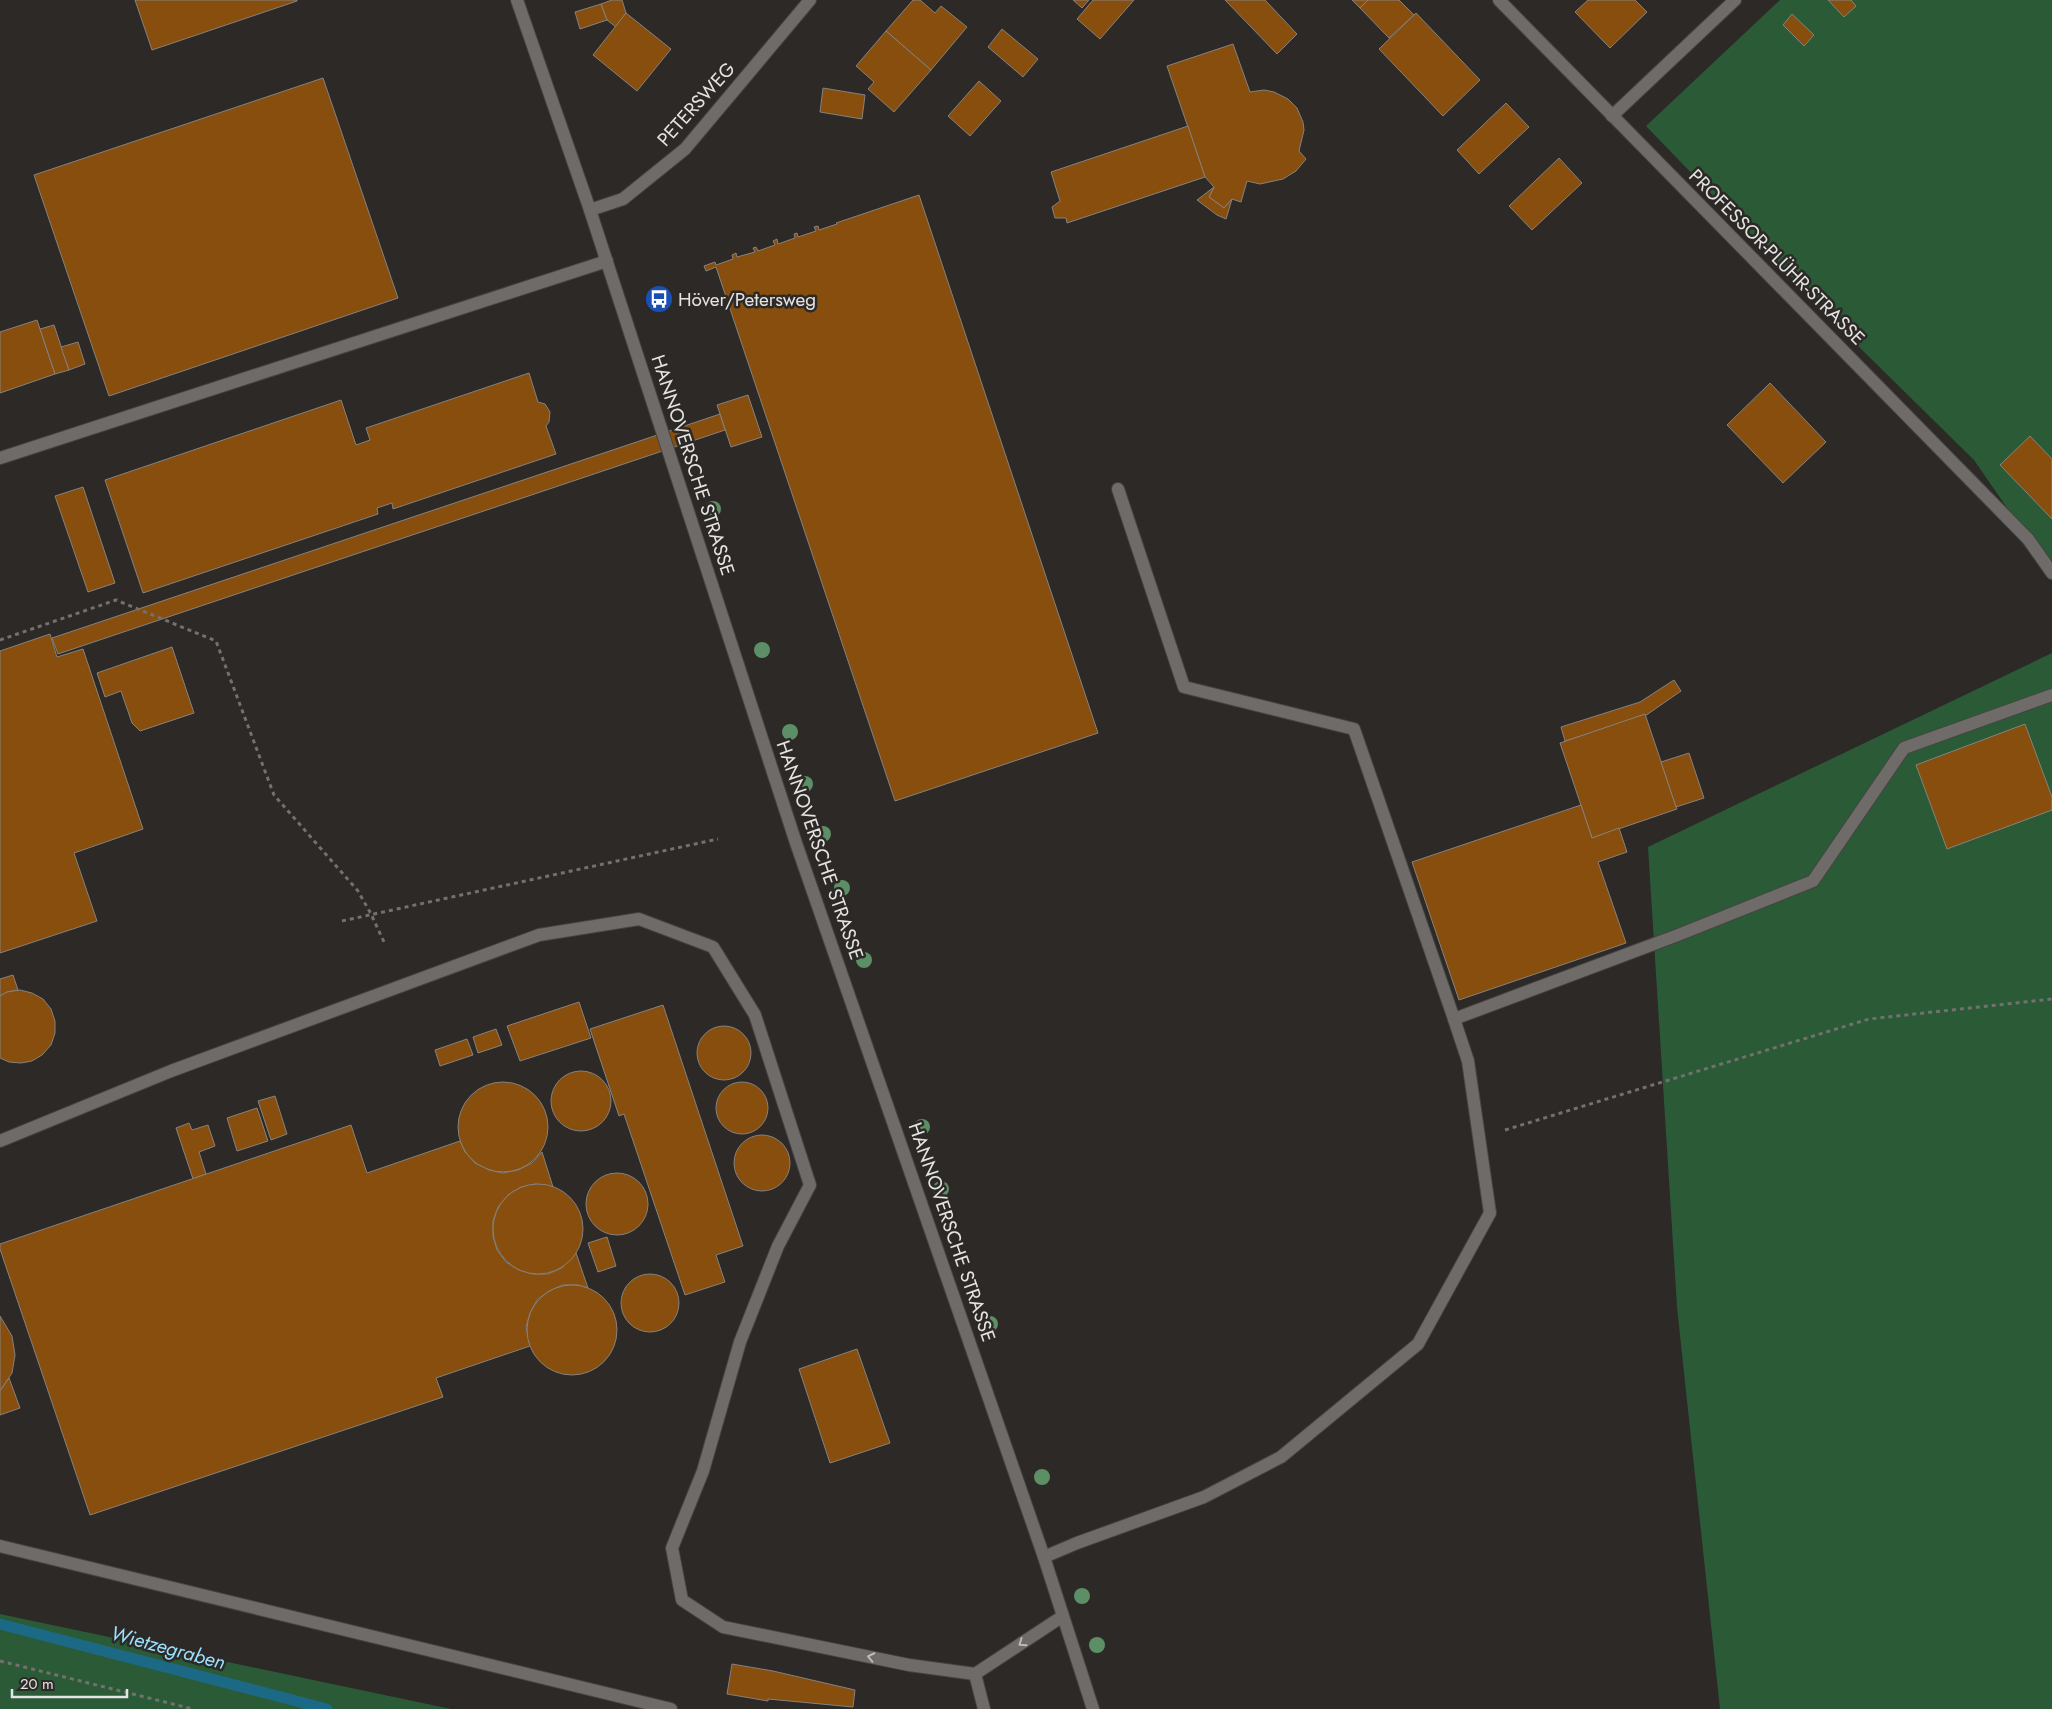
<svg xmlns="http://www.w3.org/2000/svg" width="2052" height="1709" viewBox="0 0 2052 1709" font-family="Jost,sans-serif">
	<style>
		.green { fill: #2a5b36 }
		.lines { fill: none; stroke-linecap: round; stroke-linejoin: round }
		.stream { stroke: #1b6985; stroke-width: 11 }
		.building { fill: #884e0e; stroke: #85827f }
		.service-casing { stroke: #464442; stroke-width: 14 }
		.minor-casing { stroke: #464442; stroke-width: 14 }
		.tertiary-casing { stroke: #464442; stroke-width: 14 }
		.path { stroke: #73706e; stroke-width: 3; stroke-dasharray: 4 4; stroke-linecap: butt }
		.service { stroke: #6f6b69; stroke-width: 12 }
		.minor { stroke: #6f6b69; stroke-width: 12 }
		.tertiary { stroke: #6f6b69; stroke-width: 12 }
		.tree { fill: #5d8f66 }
		.oneway { stroke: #bcbab8 }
		.labels { text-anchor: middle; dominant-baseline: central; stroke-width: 5; stroke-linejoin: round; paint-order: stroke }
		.street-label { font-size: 19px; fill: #e6e4e2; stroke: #2c2927 }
		.poi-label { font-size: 19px; fill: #e6e4e2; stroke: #2c2927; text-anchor: start }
		.water-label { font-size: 20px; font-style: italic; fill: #9adffe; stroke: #2c2927 }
	</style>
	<rect width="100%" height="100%" fill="#2c2927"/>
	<!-- green -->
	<g class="green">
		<polygon points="1780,0 2052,0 2052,573 1974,460 1856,344 1646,126"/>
		<polygon points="2052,653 2052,1709 1720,1709 1677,1307 1648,847"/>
		<polygon points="0,1614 451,1709 0,1709"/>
	</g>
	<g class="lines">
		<!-- stream -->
		<polyline class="stream" points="0,1624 327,1709"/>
	</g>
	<!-- building -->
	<g class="building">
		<polygon points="135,0 297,0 297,1 152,50"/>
		<polygon points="612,0 622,0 626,13 616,27 607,20 601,4"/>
		<polygon points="913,0 920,0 935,13 941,6 967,27 931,70 886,31"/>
		<polygon points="1073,0 1089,0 1082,8"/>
		<polygon points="1093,0 1134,0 1100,39 1077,19"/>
		<polygon points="1225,0 1265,0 1297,34 1277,54"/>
		<polygon points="1352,0 1368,0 1360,8"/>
		<polygon points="1368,0 1399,0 1414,15 1389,38 1360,8"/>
		<polygon points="1588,0 1635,0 1647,12 1610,48 1575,12"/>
		<polygon points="1828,0 1851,0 1856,6 1844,17"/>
		<polygon points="601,4 607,20 580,29 575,12"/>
		<polygon points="626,13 671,49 637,91 593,55"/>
		<polygon points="1416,13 1480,80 1443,116 1379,49"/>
		<polygon points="1792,14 1814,35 1804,46 1783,25"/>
		<polygon points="1002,29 1038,59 1023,77 988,47"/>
		<polygon points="886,31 931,70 894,112 868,89 874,82 856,66"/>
		<polygon points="1233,44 1250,92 1264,90 1274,92 1288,99 1297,108 1303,122 1304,130 1299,151 1306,159 1296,171 1283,179 1260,184 1247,181 1241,202 1232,199 1224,208 1209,197 1214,187 1205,177 1167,66"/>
		<polygon points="323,78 398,298 109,396 34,175"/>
		<polygon points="979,81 1001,101 970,136 948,116"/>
		<polygon points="823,88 865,95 862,119 820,112"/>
		<polygon points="1506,103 1529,127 1479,174 1457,150"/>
		<polygon points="1188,126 1205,177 1067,223 1066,218 1055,218 1052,207 1060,201 1051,172"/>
		<polygon points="1559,158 1582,183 1532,230 1509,206"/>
		<polygon points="1214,187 1209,197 1224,208 1232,199 1226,219 1217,215 1197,200"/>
		<polygon points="919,195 1098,733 895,801 716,267 706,271 704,266 715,262 716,265 733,259 732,255 736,253 737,257 755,252 753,248 756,247 758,251 775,245 773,241 777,239 778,244 795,238 794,234 797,233 798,237 816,231 814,227 818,226 819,230 837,224 836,223"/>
		<polygon points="37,320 55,374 0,393 0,332"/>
		<polygon points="54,325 69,370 55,374 40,329"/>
		<polygon points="78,342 85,364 69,370 61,347"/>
		<polygon points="529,373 538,402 545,404 550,412 549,422 546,426 556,454 393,509 392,503 377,508 378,514 143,593 105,480 341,400 356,445 370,440 366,428"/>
		<polygon points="1770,383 1826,442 1783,483 1727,425"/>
		<polygon points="748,395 762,437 731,447 717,405"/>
		<polygon points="720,414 725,430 58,654 52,638"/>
		<polygon points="2030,436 2052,459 2052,519 2000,465"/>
		<polygon points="83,487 115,583 88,592 55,496"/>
		<polygon points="50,634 57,657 83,649 143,829 74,853 97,921 0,953 0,651"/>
		<polygon points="172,647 194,713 140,731 132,723 121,691 105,697 97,673"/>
		<polygon points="1674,680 1681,691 1645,716 1565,741 1561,727 1640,702"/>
		<polygon points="1645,714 1677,809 1592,838 1560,743"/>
		<polygon points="2025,724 2052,797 2052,810 1947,849 1916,765"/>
		<polygon points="1689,753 1704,798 1676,807 1661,762"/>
		<polygon points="1581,805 1592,838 1619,828 1627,852 1598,862 1626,943 1459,1000 1412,862"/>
		<polygon points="13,975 18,990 7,992 0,996 0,979"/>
		<polygon points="20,990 32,993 43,999 51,1009 55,1021 55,1033 51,1045 42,1055 32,1061 21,1063 9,1062 0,1058 0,996 7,992"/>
		<polygon points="579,1002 591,1038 520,1061 507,1026"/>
		<polygon points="663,1005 743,1246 716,1255 725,1282 685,1295 624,1114 619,1116 590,1029"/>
		<circle cx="724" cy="1053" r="27"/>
		<polygon points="496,1029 502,1045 478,1053 473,1037"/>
		<polygon points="467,1039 473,1055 440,1066 435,1050"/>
		<circle cx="581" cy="1101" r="30"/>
		<circle cx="742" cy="1108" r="26"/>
		<circle cx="503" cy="1127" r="45"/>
		<polygon points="275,1096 287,1134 271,1140 258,1101"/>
		<polygon points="257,1108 268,1141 237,1151 227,1118"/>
		<polygon points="189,1123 192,1130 208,1125 215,1146 199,1152 206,1174 193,1179 176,1128"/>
		<polygon points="351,1125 367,1173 460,1141 465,1152 475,1163 489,1170 503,1173 518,1170 532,1163 542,1152 553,1187 535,1184 521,1187 508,1195 498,1207 493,1221 493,1236 497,1250 506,1262 519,1270 533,1274 548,1274 562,1268 576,1253 588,1288 578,1285 563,1285 549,1291 537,1300 530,1313 526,1327 530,1346 436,1378 443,1397 90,1515 0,1249 0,1244"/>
		<circle cx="762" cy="1163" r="28"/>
		<circle cx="617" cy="1204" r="31"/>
		<circle cx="538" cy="1229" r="45"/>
		<polygon points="607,1237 616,1266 598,1272 588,1243"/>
		<circle cx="650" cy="1303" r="29"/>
		<circle cx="572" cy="1330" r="45"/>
		<polygon points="0,1316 12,1336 15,1355 12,1373 0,1391"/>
		<polygon points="857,1349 890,1443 830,1463 799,1369"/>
		<polygon points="9,1378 20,1408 0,1415 0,1391"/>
		<polygon points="732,1664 773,1671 855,1690 853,1707 768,1699 768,1701 727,1694"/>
	</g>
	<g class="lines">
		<defs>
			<g id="service">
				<polyline points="0,458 607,261"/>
				<polyline points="1118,489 1184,687 1354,729 1454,1019"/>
				<polyline points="2028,539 2052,573"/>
				<polyline points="0,1141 171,1071 539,935 639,919 713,947 755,1015 810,1185 778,1246 740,1342 703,1471 672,1548 682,1600 723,1627 909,1665 975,1674 1063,1616"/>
				<polyline points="0,1546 671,1709"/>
				<polyline points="1044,1557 1077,1543 1204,1497 1281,1457 1418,1344 1490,1213 1468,1061 1454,1019 1678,935 1813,881 1904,748 2052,695"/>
				<polyline points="975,1674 984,1709"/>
			</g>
			<g id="minor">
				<polyline points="1499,0 2028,539"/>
				<polyline points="1612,116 1735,0"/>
				<polyline points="590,210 623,199 685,149 810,0"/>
			</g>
			<polyline id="tertiary" points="517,0 590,210 796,843 1044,1557 1093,1709"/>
		</defs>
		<!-- service casing -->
		<use href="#service" class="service-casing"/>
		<!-- minor casing -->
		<use href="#minor" class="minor-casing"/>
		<!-- tertiary casing -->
		<use href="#tertiary" class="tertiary-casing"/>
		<!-- path -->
		<g class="path">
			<polyline points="0,640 116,600 216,641 274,795 358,891 371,914 384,942"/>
			<polyline points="342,921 718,839"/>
			<polyline points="1505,1130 1869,1019 2052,999"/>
			<polyline points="0,1661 193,1709"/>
		</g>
		<!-- service -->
		<use href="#service" class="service"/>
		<!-- minor -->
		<use href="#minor" class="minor"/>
		<!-- tertiary -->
		<use href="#tertiary" class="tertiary"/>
	</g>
	<!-- trees -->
	<g class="tree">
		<circle cx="713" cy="509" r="8"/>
		<circle cx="762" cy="650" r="8"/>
		<circle cx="790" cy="732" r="8"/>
		<circle cx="805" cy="784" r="8"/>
		<circle cx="823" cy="834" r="8"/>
		<circle cx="842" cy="888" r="8"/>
		<circle cx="864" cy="960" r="8"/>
		<circle cx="922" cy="1127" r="8"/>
		<circle cx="941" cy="1189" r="8"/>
		<circle cx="990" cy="1324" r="8"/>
		<circle cx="1042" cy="1477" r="8"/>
		<circle cx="1082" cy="1596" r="8"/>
		<circle cx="1097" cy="1645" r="8"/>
	</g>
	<!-- one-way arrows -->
	<defs><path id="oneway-chevron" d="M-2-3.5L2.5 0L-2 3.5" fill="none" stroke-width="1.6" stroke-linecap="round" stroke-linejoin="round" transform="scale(1.25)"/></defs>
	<g class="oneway">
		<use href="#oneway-chevron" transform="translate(1022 1643) rotate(146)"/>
		<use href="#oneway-chevron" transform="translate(871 1657) rotate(-168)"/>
	</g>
	<!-- icons -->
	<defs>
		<symbol id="bus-disc" viewBox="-11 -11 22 22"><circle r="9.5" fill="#1a4fb4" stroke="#2c2927"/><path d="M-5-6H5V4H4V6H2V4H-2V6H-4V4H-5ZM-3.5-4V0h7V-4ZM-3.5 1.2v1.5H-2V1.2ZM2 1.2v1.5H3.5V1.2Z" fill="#fff"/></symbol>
	</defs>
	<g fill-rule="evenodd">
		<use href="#bus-disc" x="643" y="283" width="32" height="32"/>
	</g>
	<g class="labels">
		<!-- street labels -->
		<g class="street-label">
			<text transform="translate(696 104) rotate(-48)">PETERSWEG</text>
			<text transform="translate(1777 257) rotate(45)">PROFESSOR-PLÜHR-STRASSE</text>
			<text transform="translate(693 465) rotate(72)">HANNOVERSCHE STRASSE</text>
			<text transform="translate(820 850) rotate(71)">HANNOVERSCHE STRASSE</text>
			<text transform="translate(952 1232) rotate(71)">HANNOVERSCHE STRASSE</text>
		</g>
		<!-- poi labels -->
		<g class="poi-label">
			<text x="678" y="299">Höver/Petersweg</text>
		</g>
		<!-- water labels -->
		<g class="water-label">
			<text transform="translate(168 1648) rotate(15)">Wietzegraben</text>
		</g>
	</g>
	<!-- scale -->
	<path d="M12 1689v8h115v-8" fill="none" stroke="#e6e4e2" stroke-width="2.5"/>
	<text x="20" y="1689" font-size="15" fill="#e6e4e2" stroke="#2c2927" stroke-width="4" paint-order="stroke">20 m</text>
</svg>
